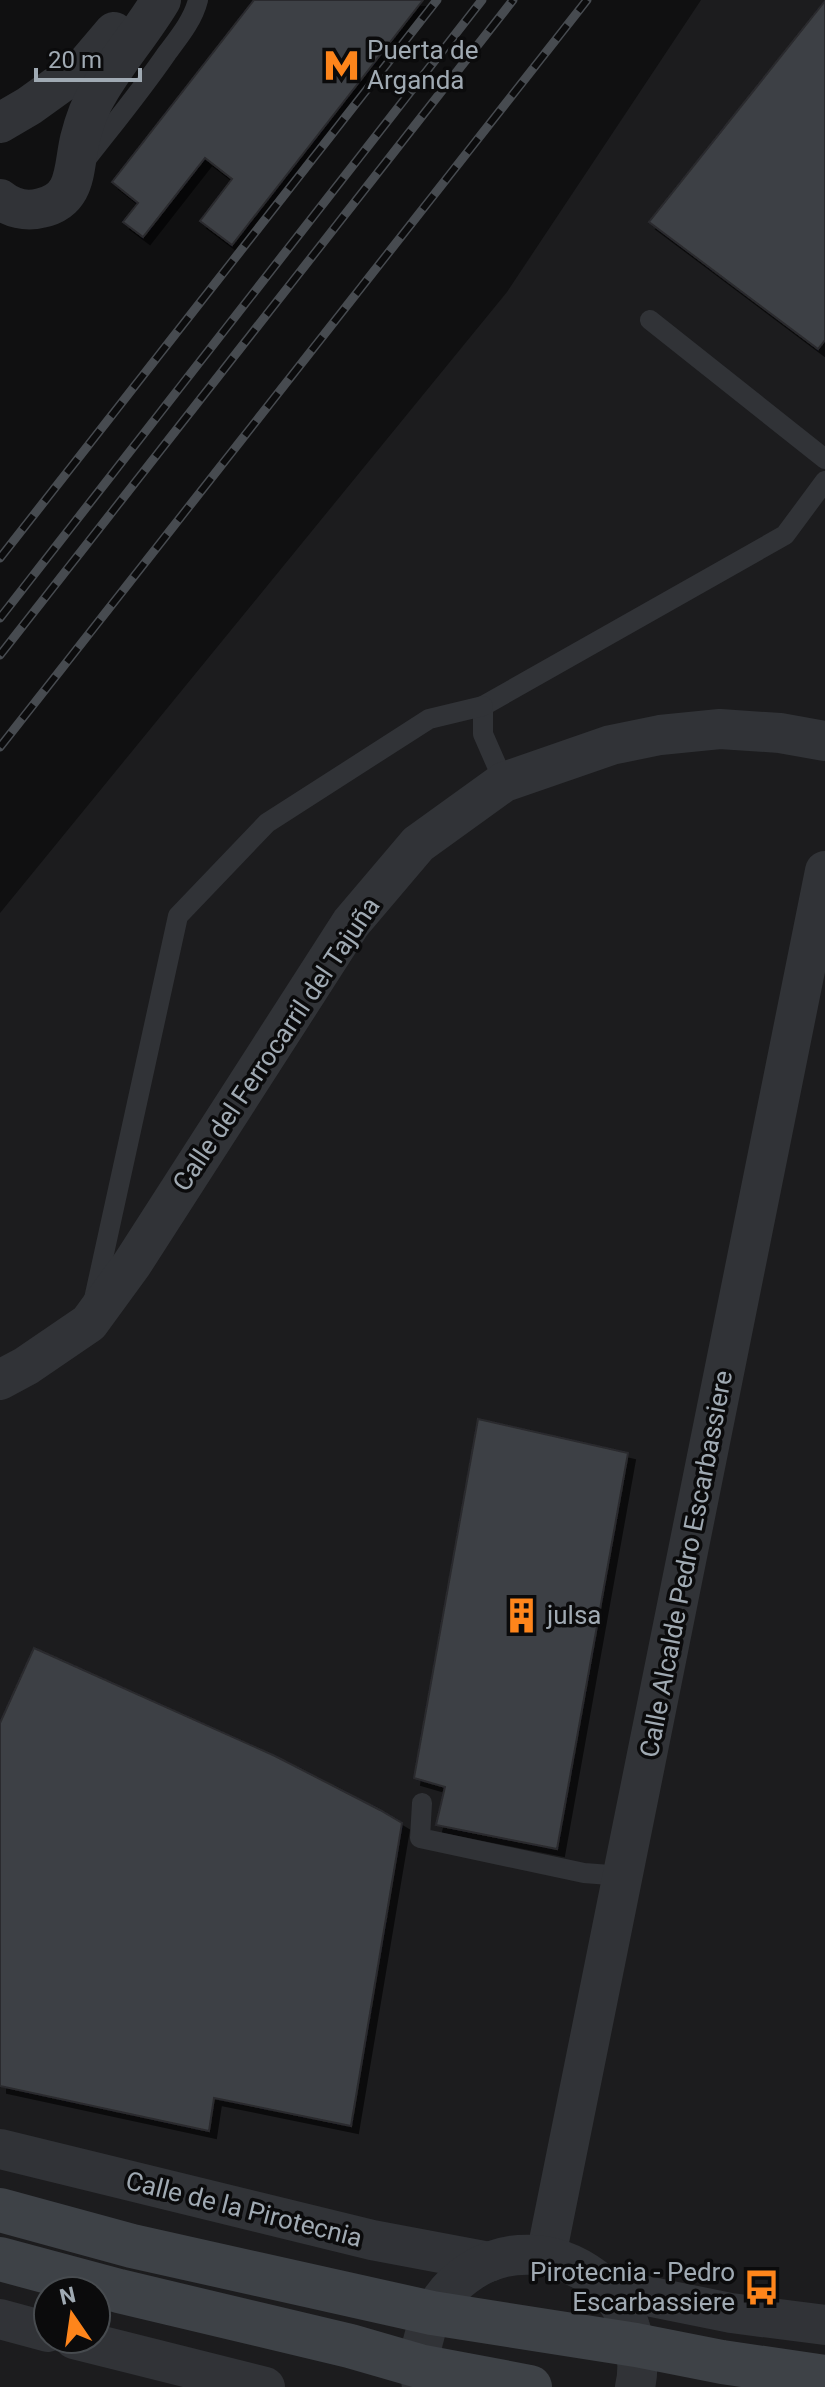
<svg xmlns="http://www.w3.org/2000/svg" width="825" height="2387" viewBox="0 0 825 2387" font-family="Roboto,sans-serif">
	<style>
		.built { fill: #1c1c1e; fill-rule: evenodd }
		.building { fill: #3e4144; stroke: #2a2a2e; stroke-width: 2; filter: url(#shadow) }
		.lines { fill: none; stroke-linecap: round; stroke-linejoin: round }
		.service { stroke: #313337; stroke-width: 20 }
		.minor { stroke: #313337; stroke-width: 40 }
		.secondary { stroke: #3e4247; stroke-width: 44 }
		.rail-casing { stroke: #474b50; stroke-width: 9 }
		.rail { stroke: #0b0b0c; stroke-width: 6; stroke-dasharray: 18; stroke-linecap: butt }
		.labels { text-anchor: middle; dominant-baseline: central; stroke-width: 7; stroke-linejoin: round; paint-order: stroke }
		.poi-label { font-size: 26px; fill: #a0aab3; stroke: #0b0b0c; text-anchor: start }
		.street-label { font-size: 26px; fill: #a0aab3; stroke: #0b0b0c }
	</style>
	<defs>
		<filter id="shadow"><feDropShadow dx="7" dy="7" stdDeviation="0" flood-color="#0009"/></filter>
	</defs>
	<rect width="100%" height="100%" fill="#101011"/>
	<!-- built -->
	<path class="built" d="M701,0H825V2387H0V913L507,292ZM48,2291H96V2339H48Z"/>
	<!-- building -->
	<g class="building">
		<polygon points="254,0 423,0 232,245 200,221 232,179 205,158 143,237 123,222 138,203 112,182"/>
		<polygon points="825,1 825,340 818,349 649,222"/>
		<polygon points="478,1419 628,1453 557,1849 436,1825 445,1787 414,1778"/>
		<polygon points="34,1648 275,1756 380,1810 402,1823 351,2126 214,2098 209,2131 0,2086 0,1723"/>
	</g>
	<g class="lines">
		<!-- service -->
		<g class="service">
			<path d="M84,162C112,126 141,91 167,53C179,37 193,20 198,0"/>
			<polyline points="650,320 825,459"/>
			<polyline points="504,782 483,734 483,706 785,535 825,481"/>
			<polyline points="94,1299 178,916 267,823 429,719 483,706"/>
			<polyline points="422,1803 420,1838 584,1873 623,1876"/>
		</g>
		<!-- minor -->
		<g class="minor">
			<polyline points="0,123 29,106 86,65 114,32"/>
			<path d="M0,199C11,208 26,212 41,208C78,200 73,168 80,139C84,123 89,107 98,93C117,60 142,32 161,0"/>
			<polyline points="0,1380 26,1366 89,1323 132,1264 351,923 418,844 504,782 611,745 660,735 720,729 780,733 825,741"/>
			<polyline points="0,2149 372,2240 489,2262"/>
			<polyline points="546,2256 825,871"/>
			<polyline points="607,2288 731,2313 825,2325"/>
			<polyline points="0,2319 48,2332"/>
			<polyline points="74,2339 265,2387"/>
			<path d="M422,2387C406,2286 511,2216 594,2278C611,2291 624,2307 630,2327C637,2347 640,2366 635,2387"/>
		</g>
		<!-- secondary -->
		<g class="secondary">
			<polyline points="0,2210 132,2246 432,2313 636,2345 722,2362 825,2377"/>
			<polyline points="0,2259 119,2291 350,2346 419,2366 530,2387"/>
		</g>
		<defs>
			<g id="rail">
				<polyline points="0,558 437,0"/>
				<polyline points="0,618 482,0"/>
				<polyline points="0,655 513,0"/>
				<polyline points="0,747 587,0"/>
			</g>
		</defs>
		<!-- rail casing -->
		<use href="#rail" class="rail-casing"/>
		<!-- rail -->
		<use href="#rail" class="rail"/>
	</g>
	<!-- icons -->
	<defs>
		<symbol id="metro-bare" viewBox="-9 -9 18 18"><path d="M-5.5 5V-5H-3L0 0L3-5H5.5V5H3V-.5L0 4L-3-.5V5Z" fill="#fe851b" stroke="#0b0b0c" stroke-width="2.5" paint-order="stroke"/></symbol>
		<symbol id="building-bare" viewBox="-9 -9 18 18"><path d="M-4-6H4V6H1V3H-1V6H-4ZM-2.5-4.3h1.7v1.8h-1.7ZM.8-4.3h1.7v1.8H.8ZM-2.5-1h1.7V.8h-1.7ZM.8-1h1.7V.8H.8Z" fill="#fe851b" stroke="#0b0b0c" stroke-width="2.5" paint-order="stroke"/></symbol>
		<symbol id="bus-bare" viewBox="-9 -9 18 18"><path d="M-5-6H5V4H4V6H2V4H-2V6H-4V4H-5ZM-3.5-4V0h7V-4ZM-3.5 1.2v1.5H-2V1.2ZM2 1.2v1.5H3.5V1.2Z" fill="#fe851b" stroke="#0b0b0c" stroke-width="2.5" paint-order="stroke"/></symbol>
	</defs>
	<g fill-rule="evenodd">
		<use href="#metro-bare" x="316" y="40" width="51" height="51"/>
		<use href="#building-bare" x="496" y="1590" width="51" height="51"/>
		<use href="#bus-bare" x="736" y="2262" width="51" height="51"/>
	</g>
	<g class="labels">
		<!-- poi labels -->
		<g class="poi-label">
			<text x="367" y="50">Puerta de<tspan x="367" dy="30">Arganda</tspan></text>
			<text x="547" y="1615">julsa</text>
			<text x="735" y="2272" text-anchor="end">Pirotecnia - Pedro<tspan x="735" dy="30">Escarbassiere</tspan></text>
		</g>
		<!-- street labels -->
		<g class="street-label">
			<text transform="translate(276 1044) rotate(-56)">Calle del Ferrocarril del Tajuña</text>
			<text transform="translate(686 1564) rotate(-79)">Calle Alcalde Pedro Escarbassiere</text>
			<text transform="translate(244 2209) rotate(14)">Calle de la Pirotecnia</text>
		</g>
	</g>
	<!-- north arrow -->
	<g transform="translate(72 2315) rotate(347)"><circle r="38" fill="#0b0b0c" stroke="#474b4f" stroke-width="2"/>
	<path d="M0-6L14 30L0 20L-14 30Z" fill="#fe851b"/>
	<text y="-12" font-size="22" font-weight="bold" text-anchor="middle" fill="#a0aab3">N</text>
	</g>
	<!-- scale -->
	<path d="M36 68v12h104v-12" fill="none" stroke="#a0aab3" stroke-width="4"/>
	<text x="48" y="68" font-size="24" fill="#a0aab3" stroke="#0b0b0c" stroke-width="6" paint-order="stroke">20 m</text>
</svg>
